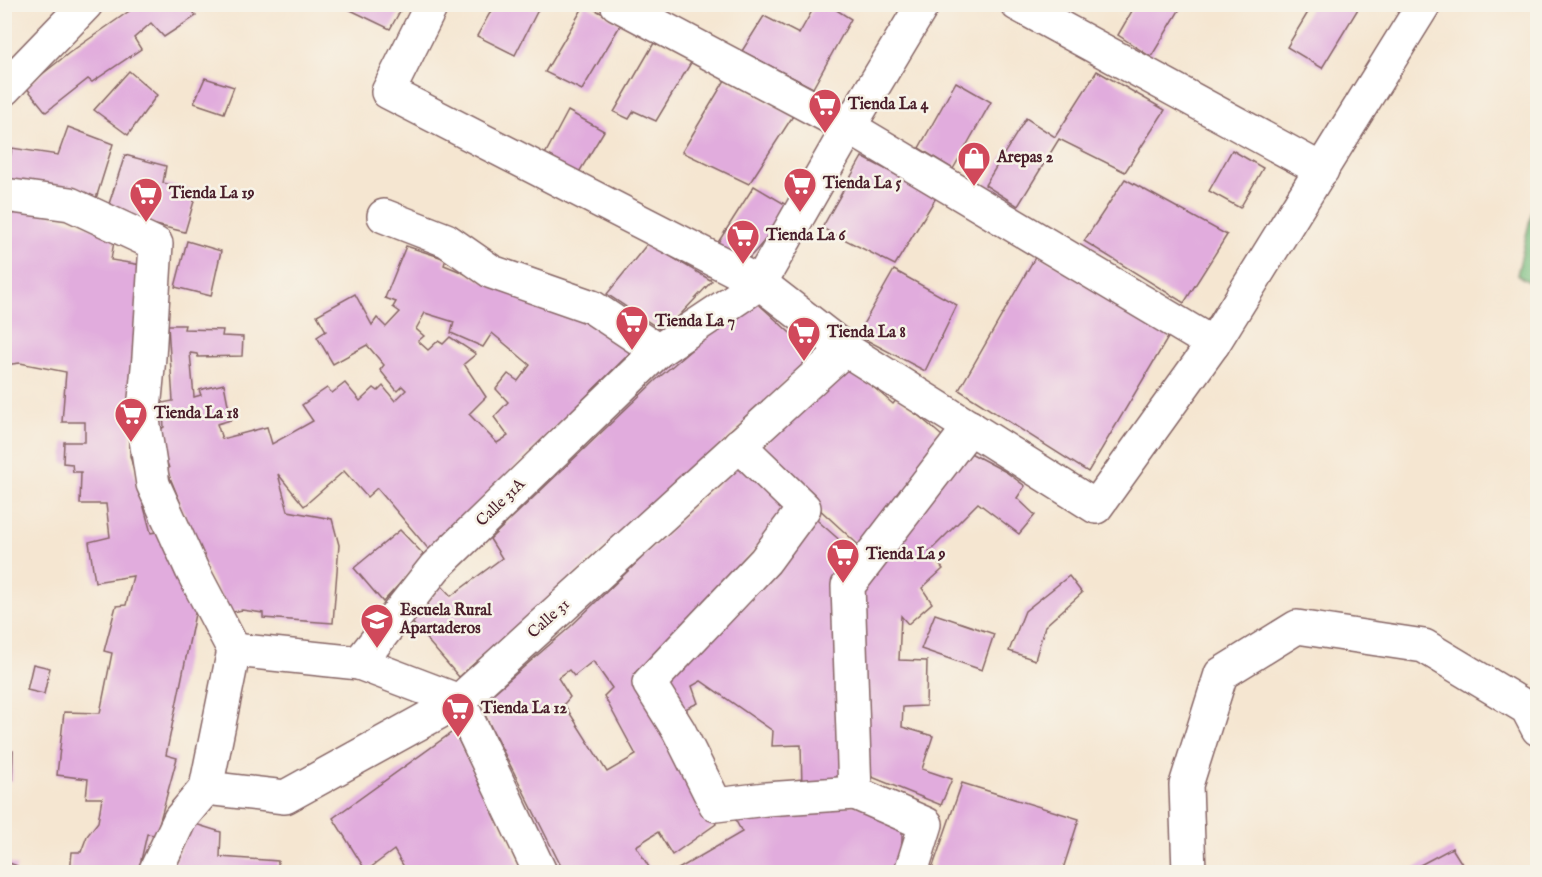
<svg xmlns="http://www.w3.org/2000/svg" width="1542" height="877" viewBox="0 0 1542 877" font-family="'IM FELL English',serif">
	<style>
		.forest { fill: #7abe80; stroke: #626e56; stroke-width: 1.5 }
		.building { fill: #e1acdd; fill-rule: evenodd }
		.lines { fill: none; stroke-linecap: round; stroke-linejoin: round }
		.minor-casing { stroke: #866565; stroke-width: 36 }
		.minor { stroke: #fff; stroke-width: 33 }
		.labels { text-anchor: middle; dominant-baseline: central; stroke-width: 5; stroke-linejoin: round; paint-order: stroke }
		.poi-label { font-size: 16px; font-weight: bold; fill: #4a1f2b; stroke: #f7f3e8; text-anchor: start }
		.street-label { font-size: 16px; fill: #4a1f2b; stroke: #f7f3e8 }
	</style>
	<rect width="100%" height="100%" fill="#f7f3e8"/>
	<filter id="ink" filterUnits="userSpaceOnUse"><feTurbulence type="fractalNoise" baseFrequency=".0167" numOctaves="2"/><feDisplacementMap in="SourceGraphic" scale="12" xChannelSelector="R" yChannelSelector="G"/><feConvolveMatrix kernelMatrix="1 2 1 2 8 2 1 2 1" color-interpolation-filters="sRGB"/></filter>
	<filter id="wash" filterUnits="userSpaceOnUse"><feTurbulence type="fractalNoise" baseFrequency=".008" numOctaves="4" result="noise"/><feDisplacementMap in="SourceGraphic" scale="24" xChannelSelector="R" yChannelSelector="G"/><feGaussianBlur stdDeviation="1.35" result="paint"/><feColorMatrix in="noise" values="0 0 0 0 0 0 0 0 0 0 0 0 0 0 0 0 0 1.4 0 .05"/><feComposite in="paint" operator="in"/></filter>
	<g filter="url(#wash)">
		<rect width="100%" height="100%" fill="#f5e6d1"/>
		<!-- forest -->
		<polygon class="forest" points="1537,189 1537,287 1517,275"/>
		<g id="blocks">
			<!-- building -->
			<g class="building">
				<polygon points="134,4 188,4 196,16 164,37 151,23 134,38 141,49 92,82 88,79 46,112 26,87 69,53 135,7"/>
				<polygon points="338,4 404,4 390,29"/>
				<polygon points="495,4 541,4 515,55 477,36"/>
				<polygon points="585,4 621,24 582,90 545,72"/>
				<polygon points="816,4 827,4 851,19 813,88 742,51 764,16 799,34"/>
				<polygon points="1136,4 1183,4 1151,57 1118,35"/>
				<polygon points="1313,4 1361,4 1322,68 1287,47"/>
				<polygon points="654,43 692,61 656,121 634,111 629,119 614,112"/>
				<polygon points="129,71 157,95 128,135 94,110"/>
				<polygon points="1097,71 1165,110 1125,172 1059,139 1018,206 985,185 1026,118 1055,137"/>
				<polygon points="205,78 234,87 224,113 194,103"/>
				<polygon points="725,80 793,116 749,184 682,152"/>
				<polygon points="956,82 991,102 953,169 919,148"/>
				<polygon points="568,111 604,131 575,179 542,160"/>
				<polygon points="68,127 113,144 94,205 5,183 12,148 58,155"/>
				<polygon points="1232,150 1263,168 1240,208 1209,191"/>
				<polygon points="125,155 166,166 163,183 197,191 185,232 106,213"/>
				<polygon points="862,157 937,196 895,265 822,228"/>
				<polygon points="1125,179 1227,235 1184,303 1084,241"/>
				<polygon points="754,186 788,206 766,239 743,265 712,252"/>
				<polygon points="4,205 20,205 115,235 111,260 141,265 132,380 130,456 151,533 157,532 197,604 166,755 177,758 156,835 147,834 139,869 135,868 133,872 70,872 72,852 81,852 87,836 98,822 102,798 86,798 88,779 57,775 64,712 100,713 112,653 104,651 116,606 126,605 133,576 95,582 89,542 110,537 106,504 80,504 81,472 73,472 72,464 63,463 64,442 85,442 85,422 62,422 66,372 20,363 4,365"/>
				<polygon points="187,241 221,251 211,296 175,287"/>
				<polygon points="648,243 712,281 664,332 607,294"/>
				<path d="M406,246L446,259L444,265L478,279L584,317L632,351L430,551L377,488L367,497L344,471L304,506L278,474L288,511L332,519L339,545L333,623L263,618V613L242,610L229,613L205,564L167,470L169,468L160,443L159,430L164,427L162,403L173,401L168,325H185L184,329L223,330L222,336L243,337L242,356L198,357L197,354L190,353L194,397L201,395L199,390L224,384L231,420L217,424L222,439L267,427L272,444L313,421L302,405L327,388L332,393L345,383L360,401L374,388L378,391L383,386L395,401L406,390L402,386L397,391L380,370L384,365L367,345L333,364L317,337L326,331L317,315L355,294L372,325L377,318L386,327L400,312L393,307L396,302L385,298ZM425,313L454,322L451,333L483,347L492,333L530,365L518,381L508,374L496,389L508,402L494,417L508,436L497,443L469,414L486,397L464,364L476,354L450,337L443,344L438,341L428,350L418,341L424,336L416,329Z"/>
				<polygon points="1037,254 1172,331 1088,472 959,390"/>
				<polygon points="894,270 957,305 925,371 857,335"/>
				<polygon points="752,298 813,354 721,445 459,677 410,620 442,586 451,596 502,558 490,539 656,380"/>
				<polygon points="848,365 893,404 898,398 949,442 864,550 757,452"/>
				<polygon points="963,449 1006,472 1025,486 1017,498 1035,515 1019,534 978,503 929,552 943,569 922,588 932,603 908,624 901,616 899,660 927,661 926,706 903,707 902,727 933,736 922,769 952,779 941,805 862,773 860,592"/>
				<path d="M743,460L790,505L769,534L638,673L691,772L716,824L672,855L658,832L636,846L652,872H564L480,705L570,627ZM593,661L612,688L604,696L636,755L607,772L564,704L570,697L558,678L569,670L574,676Z"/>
				<polygon points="810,514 860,558 843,786 802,788 801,745 772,746 773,731 701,681 692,686 698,703 687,708 687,716 657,687"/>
				<polygon points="400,530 425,556 383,602 354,568"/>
				<polygon points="1069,576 1082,593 1045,626 1035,660 1009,651 1025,611"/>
				<polygon points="935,614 994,634 982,670 921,649"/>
				<polygon points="33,664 50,668 44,694 27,690"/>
				<polygon points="454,731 523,872 407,872 394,850 366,871 333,818"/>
				<polygon points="4,751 13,751 12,782 4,782"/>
				<polygon points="962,783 1079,819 1062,872 931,872"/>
				<polygon points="856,805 902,822 902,856 896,872 673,872 742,832 731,812"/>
				<polygon points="192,823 221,832 220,857 278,861 278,869 321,871 321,872 170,872"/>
				<polygon points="1452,848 1467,872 1407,872"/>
				<polygon points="4,861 17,866 14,872 4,872"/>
			</g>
		</g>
	</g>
	<g filter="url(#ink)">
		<use href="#blocks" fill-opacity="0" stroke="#866565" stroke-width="1.5"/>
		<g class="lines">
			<defs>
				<g id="minor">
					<polyline points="432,4 388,92 760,283 845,349 1096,507 1213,344 1424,4"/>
					<polyline points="617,4 849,127 1213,344"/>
					<polyline points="1017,4 1322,170"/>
					<polyline points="4,89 86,4"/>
					<polyline points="4,198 12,196 70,204 156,244 149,357 143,420 153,484 192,570 234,650 206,788 180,819 155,872"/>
					<polyline points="384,216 446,240 492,272 592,307 658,351"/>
					<polyline points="739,445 804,508 765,561 649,683 679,731 716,805 766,799 855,793"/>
					<polyline points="234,650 359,663 435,567 658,351 760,283 849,127 923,4"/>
					<polyline points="359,663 459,701 540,872"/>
					<polyline points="206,788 285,797 459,701 845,349"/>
					<polyline points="911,872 926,824 855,793 848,586 970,427"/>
					<polyline points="1189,872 1186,785 1221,674 1297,627 1424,646 1527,708 1538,729"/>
				</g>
			</defs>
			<!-- minor casing -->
			<use href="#minor" class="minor-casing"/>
			<!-- minor -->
			<use href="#minor" class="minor"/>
		</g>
	</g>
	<!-- icons -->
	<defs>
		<symbol id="supermarket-pin" viewBox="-11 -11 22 30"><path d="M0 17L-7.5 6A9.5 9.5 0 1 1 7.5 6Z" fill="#d1495b" stroke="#f7f3e8"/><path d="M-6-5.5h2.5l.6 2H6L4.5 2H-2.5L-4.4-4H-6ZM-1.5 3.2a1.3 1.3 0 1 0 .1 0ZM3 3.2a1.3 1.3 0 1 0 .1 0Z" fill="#fff"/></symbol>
		<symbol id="shop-pin" viewBox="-11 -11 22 30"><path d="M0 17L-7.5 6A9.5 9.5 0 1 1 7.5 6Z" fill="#d1495b" stroke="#f7f3e8"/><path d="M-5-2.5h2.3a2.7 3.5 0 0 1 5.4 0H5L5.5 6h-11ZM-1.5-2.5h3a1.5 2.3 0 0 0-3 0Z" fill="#fff"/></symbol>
		<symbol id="school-pin" viewBox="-11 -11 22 30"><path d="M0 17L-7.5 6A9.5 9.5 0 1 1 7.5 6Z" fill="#d1495b" stroke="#f7f3e8"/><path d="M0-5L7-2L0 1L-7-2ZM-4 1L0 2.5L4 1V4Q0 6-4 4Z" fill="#fff"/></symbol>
	</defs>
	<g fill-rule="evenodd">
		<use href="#supermarket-pin" x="806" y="86" width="38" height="52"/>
		<use href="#shop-pin" x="955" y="139" width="38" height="52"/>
		<use href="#supermarket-pin" x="781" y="165" width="38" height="52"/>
		<use href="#supermarket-pin" x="127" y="175" width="38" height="52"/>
		<use href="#supermarket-pin" x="724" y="217" width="38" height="52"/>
		<use href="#supermarket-pin" x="613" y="303" width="38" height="52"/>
		<use href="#supermarket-pin" x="785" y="314" width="38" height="52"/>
		<use href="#supermarket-pin" x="112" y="395" width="38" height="52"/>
		<use href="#supermarket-pin" x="824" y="536" width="38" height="52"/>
		<use href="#school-pin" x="358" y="601" width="38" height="52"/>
		<use href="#supermarket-pin" x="439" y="690" width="38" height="52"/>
	</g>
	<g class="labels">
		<!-- poi labels -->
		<g class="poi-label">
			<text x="848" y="105">Tienda La 4</text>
			<text x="997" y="158">Arepas 2</text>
			<text x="823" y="184">Tienda La 5</text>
			<text x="169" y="194">Tienda La 19</text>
			<text x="766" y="236">Tienda La 6</text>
			<text x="655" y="322">Tienda La 7</text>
			<text x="827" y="333">Tienda La 8</text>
			<text x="154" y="414">Tienda La 18</text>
			<text x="866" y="555">Tienda La 9</text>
			<text x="400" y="611">Escuela Rural<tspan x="400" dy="18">Apartaderos</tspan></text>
			<text x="481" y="709">Tienda La 12</text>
		</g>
		<!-- street labels -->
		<g class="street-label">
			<text transform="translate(501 503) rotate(-44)">Calle 31A</text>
			<text transform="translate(549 619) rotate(-42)">Calle 31</text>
		</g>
	</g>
	<!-- margin -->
	<rect width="1542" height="877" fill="none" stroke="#f7f3e8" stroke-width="24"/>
</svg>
